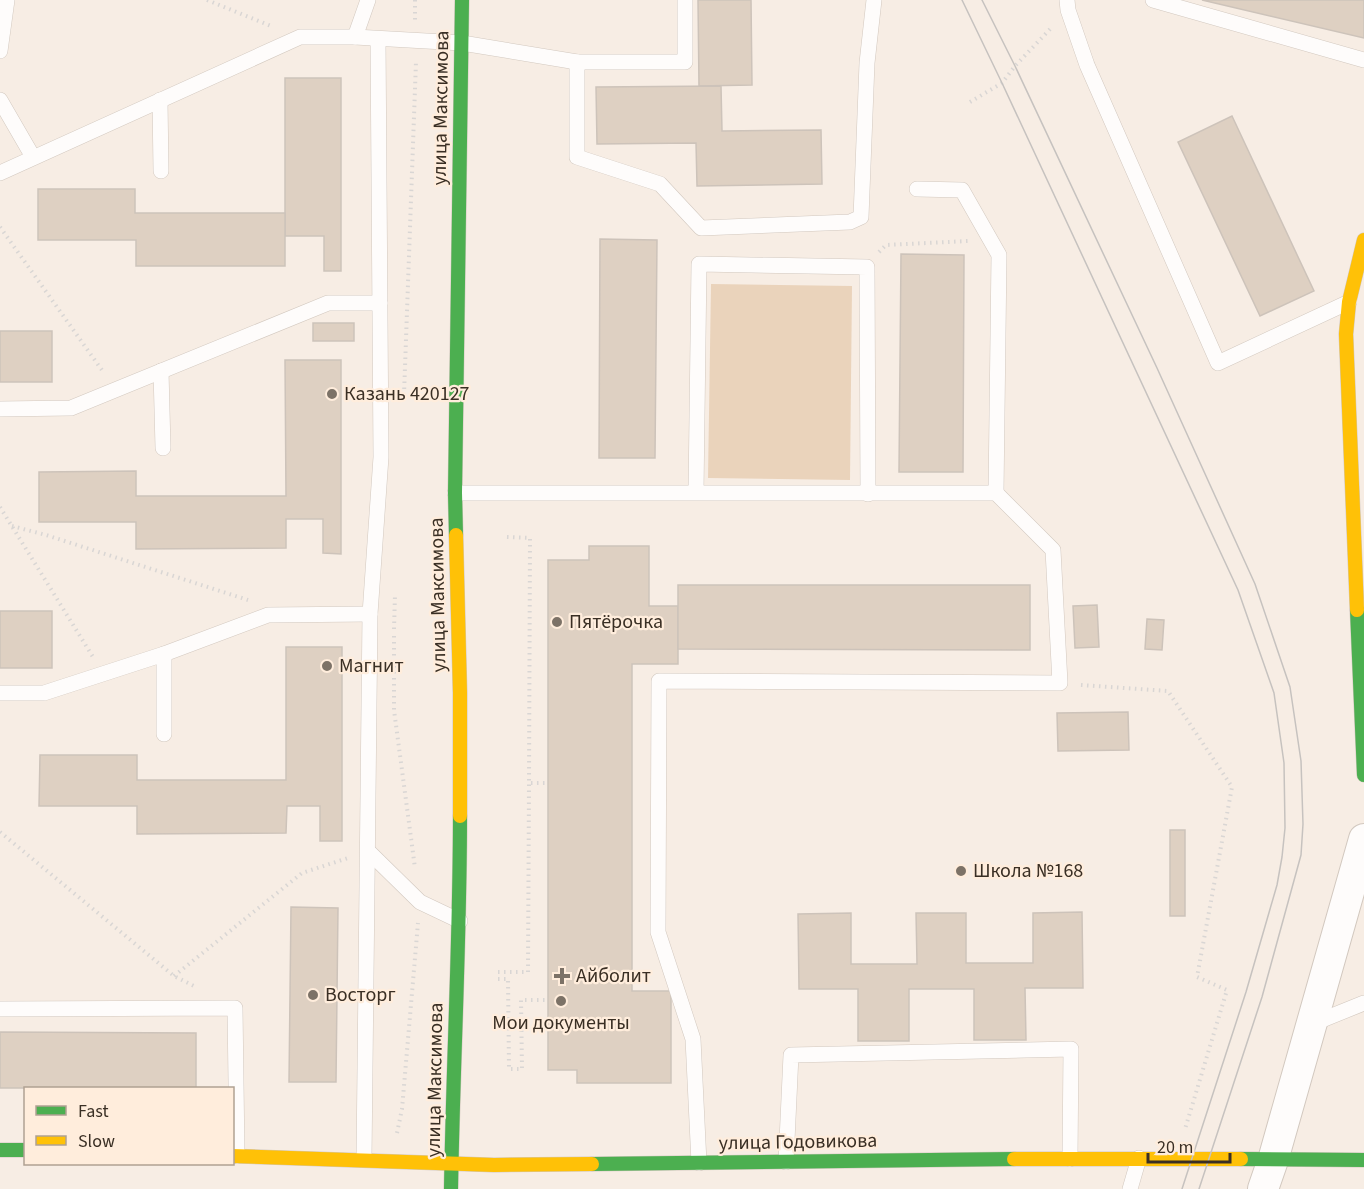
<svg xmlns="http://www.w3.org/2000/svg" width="1364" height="1189" viewBox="0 0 1364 1189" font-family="'Source Sans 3',sans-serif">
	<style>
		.green { fill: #ead3bb }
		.building { fill: #ded0c2; stroke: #cdc3ba; stroke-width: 1.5 }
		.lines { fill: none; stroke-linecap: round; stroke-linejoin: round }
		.lane-casing { stroke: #d2c8bf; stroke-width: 16 }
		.street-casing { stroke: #d2c8bf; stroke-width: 32 }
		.fast-casing { stroke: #d2c8bf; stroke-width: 15 }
		.slow-casing { stroke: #d2c8bf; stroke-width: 15 }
		.path { stroke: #d9d6d4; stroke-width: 4; stroke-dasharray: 1.5 4.5; stroke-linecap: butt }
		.lane { stroke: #fefcfb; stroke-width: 15 }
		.street { stroke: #fefcfb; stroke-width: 30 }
		.fast { stroke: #4caf50; stroke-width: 14 }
		.slow { stroke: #ffc107; stroke-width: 14 }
		.tram { stroke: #c6c2bf; stroke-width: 1.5 }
		.poi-dot { fill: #7c7267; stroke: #ffeddc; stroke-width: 2 }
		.labels { text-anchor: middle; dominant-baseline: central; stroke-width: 4.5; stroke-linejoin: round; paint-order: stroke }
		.street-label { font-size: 20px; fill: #3a2f24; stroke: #ffeddc }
		.poi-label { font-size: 20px; fill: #3a2f24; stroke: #ffeddc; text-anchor: start }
	</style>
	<rect width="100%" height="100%" fill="#f7ede4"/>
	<!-- green -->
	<polygon class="green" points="711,284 852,286 850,480 708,478"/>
	<!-- building -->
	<g class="building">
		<polygon points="698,0 751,0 752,85 699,86"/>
		<polygon points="1202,0 1364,0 1364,38"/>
		<polygon points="285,78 341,78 341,271 324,271 324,236 285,236"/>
		<polygon points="721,86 722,131 821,130 822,184 697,186 696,143 597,144 596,87"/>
		<polygon points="1232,116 1314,291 1260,316 1178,142"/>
		<polygon points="38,189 135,189 135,213 285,213 285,266 136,266 136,240 38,240"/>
		<polygon points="600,239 657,240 655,458 599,458"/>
		<polygon points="901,254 964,255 963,472 899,472"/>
		<rect x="313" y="323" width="41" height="18"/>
		<rect x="0" y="331" width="52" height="51"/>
		<polygon points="285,360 341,360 341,554 323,553 323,519 286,519 286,548 136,549 136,522 39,522 39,472 136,471 136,496 286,496"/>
		<polygon points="589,546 649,546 649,606 678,606 678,664 632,664 632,991 671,991 671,1083 577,1083 577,1070 548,1070 548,560 589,560"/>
		<polygon points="678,585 1030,585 1030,650 678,649"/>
		<polygon points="1097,605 1099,647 1075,648 1073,606"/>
		<rect x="0" y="611" width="52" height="57"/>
		<polygon points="1147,619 1164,620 1162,650 1145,649"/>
		<polygon points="286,647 342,647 342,841 320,841 320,806 287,806 286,833 137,834 137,806 39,806 40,755 137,755 137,780 286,780"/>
		<polygon points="1128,712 1129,750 1058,751 1057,713"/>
		<rect x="1170" y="830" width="15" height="86"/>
		<polygon points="291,907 338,908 336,1082 289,1082"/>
		<polygon points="1082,912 1083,988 1025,988 1026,1040 974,1040 974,989 909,989 909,1041 858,1041 858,989 799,989 798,914 851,913 851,964 917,964 916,913 966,913 966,963 1033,963 1033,913"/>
		<polygon points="0,1032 196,1033 196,1088 0,1088"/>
	</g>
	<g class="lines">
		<defs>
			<g id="lane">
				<polyline points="1067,0 1068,10 1087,65 1218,363 1349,302"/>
				<polyline points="1153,0 1364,60"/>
				<polyline points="355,37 368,0"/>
				<polyline points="0,51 7,0"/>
				<polyline points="577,62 685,62 685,0"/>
				<polyline points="0,100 33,157"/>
				<polyline points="160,100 161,171"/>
				<polyline points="0,173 300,37 355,37 462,43 577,62 577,157 660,184 701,228 850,222 861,217 867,63 874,0"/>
				<polyline points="917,189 962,190 999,255 996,493"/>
				<polyline points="161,371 163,448"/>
				<polyline points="0,409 71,408 328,303 380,303"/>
				<polyline points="696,492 699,264 867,267 868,494"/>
				<polyline points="455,493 996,493 1053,550 1060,683 659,681 658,932 693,1039 699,1163"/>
				<polyline points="164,654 164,734"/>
				<polyline points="0,693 44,693 164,654 268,615 370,614"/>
				<polyline points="368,851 420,902 460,921"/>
				<polyline points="0,1009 235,1008 237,1156"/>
				<polyline points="1312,1024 1364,1003"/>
				<polyline points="364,1159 370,614 381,457 378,39"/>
				<polyline points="786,1162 791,1055 1071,1049 1070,1159"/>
				<polyline points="1130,1189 1139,1158"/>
			</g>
			<polyline id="street" points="1263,1189 1273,1160 1364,839"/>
			<g id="fast">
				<polyline points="456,535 455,493 462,0"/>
				<polyline points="1357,610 1364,775"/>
				<polyline points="0,1150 26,1150"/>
				<polyline points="1241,1159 1364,1160"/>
				<polyline points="592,1164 1014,1159"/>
				<path d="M451,1189C453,1064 460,940 460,816"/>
			</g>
			<g id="slow">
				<polyline points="456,535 460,693 460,816"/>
				<polyline points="1357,610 1346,334 1349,302 1364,240"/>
				<polyline points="232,1156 494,1165 592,1164"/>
				<polyline points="1014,1159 1241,1159"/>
			</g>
		</defs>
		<!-- lane casing -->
		<use href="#lane" class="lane-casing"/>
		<!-- street casing -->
		<use href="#street" class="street-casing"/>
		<!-- fast casing -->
		<use href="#fast" class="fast-casing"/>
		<!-- slow casing -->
		<use href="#slow" class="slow-casing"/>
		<!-- path -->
		<g class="path">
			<polyline points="207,0 271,26"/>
			<polyline points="415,0 415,20"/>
			<polyline points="970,102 1002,83 1015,66 1053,26"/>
			<polyline points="0,227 104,373"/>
			<polyline points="879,252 886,245 968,241"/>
			<polyline points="404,395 416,61"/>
			<polyline points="0,507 93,657"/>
			<polyline points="12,526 46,535 248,600"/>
			<polyline points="507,537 530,538 529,783 548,783"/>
			<polyline points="394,629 395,595"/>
			<polyline points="394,636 394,710 415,868"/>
			<polyline points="1081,685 1168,691 1232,787 1197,977 1227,990 1185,1129"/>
			<polyline points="0,832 174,976 194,986"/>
			<polyline points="498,972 528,972 529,783"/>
			<polyline points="174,976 302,873 348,858"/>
			<polyline points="498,979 508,979 509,1069 522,1069 521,1000 548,1000"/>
			<polyline points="397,1133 402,1109 418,923"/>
		</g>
		<!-- lane -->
		<use href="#lane" class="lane"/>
		<!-- street -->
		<use href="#street" class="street"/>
		<!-- fast -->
		<use href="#fast" class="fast"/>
		<!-- slow -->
		<use href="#slow" class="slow"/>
		<!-- tram -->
		<g class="tram">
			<polyline points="962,0 1002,83 1238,590 1274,693 1284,763 1285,828 1282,857 1277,885 1246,992 1182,1189"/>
			<polyline points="982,0 1015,66 1157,368 1255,584 1290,687 1301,761 1303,824 1301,855 1262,997 1199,1189"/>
		</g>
	</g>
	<!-- markers -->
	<g class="poi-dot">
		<circle cx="332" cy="394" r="6"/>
		<circle cx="557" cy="622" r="6"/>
		<circle cx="327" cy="666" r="6"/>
		<circle cx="961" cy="871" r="6"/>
		<path d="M559 967h6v6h6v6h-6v6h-6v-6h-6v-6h6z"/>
		<circle cx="313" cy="995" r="6"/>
		<circle cx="561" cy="1001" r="6"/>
	</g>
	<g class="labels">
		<!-- street labels -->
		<g class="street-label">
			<text transform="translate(441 108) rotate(-89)">улица Максимова</text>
			<text transform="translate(438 595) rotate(-91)">улица Максимова</text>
			<text transform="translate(435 1080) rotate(-89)">улица Максимова</text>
			<text transform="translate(798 1142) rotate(-1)">улица Годовикова</text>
		</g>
		<!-- poi labels -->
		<g class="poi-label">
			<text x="344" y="394">Казань 420127</text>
			<text x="569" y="622">Пятёрочка</text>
			<text x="339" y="666">Магнит</text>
			<text x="973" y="871">Школа №168</text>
			<text x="576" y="976">Айболит</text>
			<text x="325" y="995">Восторг</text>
			<text x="561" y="1023" text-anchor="middle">Мои документы</text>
		</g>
	</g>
	<!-- legend -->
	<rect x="24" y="1087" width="210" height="78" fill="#ffeddc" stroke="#b0a192" stroke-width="1.5"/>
	<rect x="36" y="1106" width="30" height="9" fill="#4caf50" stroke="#b0a192" stroke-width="1.5"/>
	<text x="78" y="1117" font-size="18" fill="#3a2f24">Fast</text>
	<rect x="36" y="1136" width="30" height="9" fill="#ffc107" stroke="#b0a192" stroke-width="1.5"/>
	<text x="78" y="1147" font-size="18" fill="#3a2f24">Slow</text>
	<!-- scale -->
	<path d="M1148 1153v9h82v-9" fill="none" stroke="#3a2f24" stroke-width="3"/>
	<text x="1157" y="1153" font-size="18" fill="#3a2f24" stroke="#ffeddc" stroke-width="4.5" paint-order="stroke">20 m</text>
</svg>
